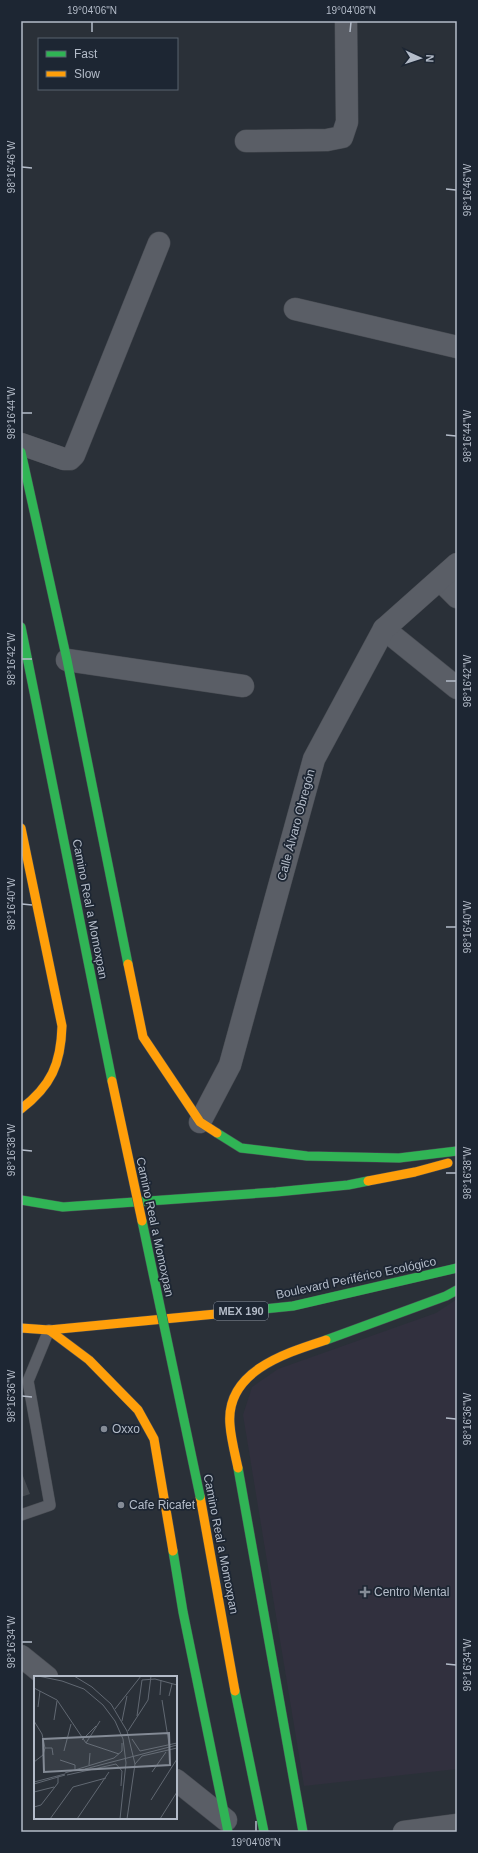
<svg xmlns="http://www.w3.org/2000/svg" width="478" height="1853" viewBox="0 0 478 1853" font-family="Helvetica,sans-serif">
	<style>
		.medical { fill: #31303e }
		.building { fill: #444950 }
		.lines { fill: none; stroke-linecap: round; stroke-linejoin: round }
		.lane-casing { stroke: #484c53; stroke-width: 12 }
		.street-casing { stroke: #484c53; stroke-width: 23 }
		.fast-casing { stroke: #484c53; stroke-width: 10 }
		.slow-casing { stroke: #484c53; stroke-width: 10 }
		.lane { stroke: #5a5e66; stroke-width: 11 }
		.street { stroke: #5a5e66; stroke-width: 22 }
		.fast { stroke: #30b455; stroke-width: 9 }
		.slow { stroke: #ff9f0a; stroke-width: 9 }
		.fast-bridge-casing { stroke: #484c53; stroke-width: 10; stroke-linecap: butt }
		.slow-bridge-casing { stroke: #484c53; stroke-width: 10; stroke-linecap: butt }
		.fast-bridge { stroke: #30b455; stroke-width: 9 }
		.slow-bridge { stroke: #ff9f0a; stroke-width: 9 }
		.ticks { fill: none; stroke: #b4bcc9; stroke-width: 1.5 }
		.poi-dot { fill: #848b96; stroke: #1d2633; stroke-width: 1.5 }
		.labels { text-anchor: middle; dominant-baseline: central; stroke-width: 3.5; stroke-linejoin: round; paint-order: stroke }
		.shield { fill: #1d2633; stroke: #878f9c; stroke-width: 1 }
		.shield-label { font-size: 11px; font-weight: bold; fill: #b4bcc9 }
		.street-label { font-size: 12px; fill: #b4bcc9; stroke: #1d2633 }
		.poi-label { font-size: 12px; fill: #b4bcc9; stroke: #1d2633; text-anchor: start }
		.inset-road { fill: none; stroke: #616872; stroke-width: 1 }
		.view { fill: #848b96; fill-opacity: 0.15; stroke: #848b96; stroke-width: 2 }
		.inset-edge { fill: none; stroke: #b4bcc9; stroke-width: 2 }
		.neatline { fill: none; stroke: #b4bcc9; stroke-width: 1.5 }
		.ticks-label { font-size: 10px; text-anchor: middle; fill: #b4bcc9 }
	</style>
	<rect width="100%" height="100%" fill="#2a3038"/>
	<!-- medical -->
	<polygon class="medical" points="457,1299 457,1769 304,1786 243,1415 252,1387 278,1369 436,1313"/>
	<!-- building -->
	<polygon class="building" points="21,1471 30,1494 21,1497"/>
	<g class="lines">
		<defs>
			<polyline id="lane" points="21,1515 50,1505 28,1381 49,1330"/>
			<g id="street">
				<polyline points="246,141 327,140 342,137 347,122 346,21"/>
				<polyline points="295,309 457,347"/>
				<polyline points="21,444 64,459 70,459 74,455 159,243"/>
				<polyline points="440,580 457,597"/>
				<polyline points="384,629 457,688"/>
				<polyline points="67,660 243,686"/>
				<polyline points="200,1122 230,1065 314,759 384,629 457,564"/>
				<polyline points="21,1656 47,1677"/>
				<polyline points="176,1780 226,1820"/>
				<polyline points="404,1832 457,1825"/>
			</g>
			<g id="fast">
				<polyline points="21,452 67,660 128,964"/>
				<polyline points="21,627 112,1081"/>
				<polyline points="217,1133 241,1148 307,1156 399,1158 457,1151"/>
				<polyline points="21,1200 63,1207 276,1192 348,1185 368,1181"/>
				<polyline points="216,1314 293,1306 457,1268"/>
				<polyline points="326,1340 446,1296 457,1290"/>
				<polyline points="238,1468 303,1832"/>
				<polyline points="173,1551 183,1612 228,1832"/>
				<polyline points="235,1691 264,1832"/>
			</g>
			<g id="slow">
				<path d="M21,828L62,1026C61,1064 51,1086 21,1109"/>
				<polyline points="128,964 143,1037 200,1122 217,1133"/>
				<polyline points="368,1181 415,1172 448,1163"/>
				<polyline points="21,1328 49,1330 216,1314"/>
				<polyline points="49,1330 89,1360 138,1410 154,1439 173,1551"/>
				<path d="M238,1468C235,1454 231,1439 230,1425C225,1371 286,1353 326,1340"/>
				<polyline points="200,1496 235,1691"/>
			</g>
		</defs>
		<!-- lane casing -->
		<use href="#lane" class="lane-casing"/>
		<!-- street casing -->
		<use href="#street" class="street-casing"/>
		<!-- fast casing -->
		<use href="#fast" class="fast-casing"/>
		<!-- slow casing -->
		<use href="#slow" class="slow-casing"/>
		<!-- lane -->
		<use href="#lane" class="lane"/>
		<!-- street -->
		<use href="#street" class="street"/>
		<!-- fast -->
		<use href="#fast" class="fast"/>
		<!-- slow -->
		<use href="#slow" class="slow"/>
		<defs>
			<polyline id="fast-bridge" points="142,1221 200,1496"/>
			<polyline id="slow-bridge" points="112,1081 142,1221"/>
		</defs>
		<!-- fast-bridge casing -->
		<use href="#fast-bridge" class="fast-bridge-casing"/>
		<!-- slow-bridge casing -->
		<use href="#slow-bridge" class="slow-bridge-casing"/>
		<!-- fast-bridge -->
		<use href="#fast-bridge" class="fast-bridge"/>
		<!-- slow-bridge -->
		<use href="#slow-bridge" class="slow-bridge"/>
	</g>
	<!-- ticks -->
	<path class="ticks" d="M92,32V22M350,32L351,22M22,167L32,168M446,189L456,190M22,413H32M446,435L456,436M22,659H32M446,681H456M22,904L32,905M446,927H456M22,1150L32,1151M446,1173H456M22,1396L32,1397M446,1418L456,1419M22,1642H32M446,1664L456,1665M256,1831V1821"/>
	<!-- markers -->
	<g class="poi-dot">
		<circle cx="104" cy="1429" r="4"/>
		<circle cx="121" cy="1505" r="4"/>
		<path d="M363 1586h4v4h4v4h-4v4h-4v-4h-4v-4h4z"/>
	</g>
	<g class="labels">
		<!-- shield labels -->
		<rect class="shield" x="214" y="1302" width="54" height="18" rx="3"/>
		<g class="shield-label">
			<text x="241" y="1311">MEX 190</text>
		</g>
		<!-- street labels -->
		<g class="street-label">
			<text transform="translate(296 825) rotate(-75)">Calle Álvaro Obregón</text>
			<text transform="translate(90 909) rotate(79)">Camino Real a Momoxpan</text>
			<text transform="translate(155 1227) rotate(78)">Camino Real a Momoxpan</text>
			<text transform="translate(356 1278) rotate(-12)">Boulevard Periférico Ecológico</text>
			<text transform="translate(221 1544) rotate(79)">Camino Real a Momoxpan</text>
		</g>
		<!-- poi labels -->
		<g class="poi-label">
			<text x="112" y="1429">Oxxo</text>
			<text x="129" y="1505">Cafe Ricafet</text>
			<text x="374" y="1592">Centro Mental</text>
		</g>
	</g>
	<!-- overview -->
	<g transform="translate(34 1676)">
		<rect width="143" height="143" fill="#2a3038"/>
		<path class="inset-road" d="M4,0L28,5L50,13L69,29L81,45L89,63L92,87L86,143M40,0L58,11L77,28L93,55L101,88L93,143M0,12L23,24L52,67L85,78M126,19L127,4M135,20L138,8M128,24L135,68M4,31L6,15M81,33L107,0M103,40L108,4L121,3L143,9M20,44L23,25M0,45L8,58L11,72L9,79L0,86M88,45L93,20M94,55L114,24L117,0M98,63L106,75L143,67M48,64L62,50M52,67L66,45M11,72H18L19,79M30,75L37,48M26,84L41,89V93M101,88L108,80L143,72M55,89L56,77M51,93L143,69M118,96L132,76M31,97L80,82L88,75V67M33,99L82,88L88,95L87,110M0,106L31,98M0,108L31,99M0,116L20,111M117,124L143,83M0,131L7,129L24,107V100M16,143L39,111L72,102M43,143L75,96M126,143L143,116"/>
		<path class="view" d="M135,57L136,89L10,96L9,63Z"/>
		<rect width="143" height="143" class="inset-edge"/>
	</g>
	<!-- border -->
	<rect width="478" height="1853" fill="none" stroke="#1d2633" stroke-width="44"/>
	<!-- legend -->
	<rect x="38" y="38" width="140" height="52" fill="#1d2633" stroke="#59626f"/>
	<rect x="46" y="51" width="20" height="6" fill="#30b455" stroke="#59626f"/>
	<text x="74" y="58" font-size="12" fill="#b4bcc9">Fast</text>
	<rect x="46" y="71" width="20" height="6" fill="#ff9f0a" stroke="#59626f"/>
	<text x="74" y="78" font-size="12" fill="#b4bcc9">Slow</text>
	<!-- north arrow -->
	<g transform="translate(420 58) rotate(93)" stroke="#1d2633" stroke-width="3" paint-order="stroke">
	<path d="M0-3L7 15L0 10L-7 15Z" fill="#b4bcc9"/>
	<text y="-6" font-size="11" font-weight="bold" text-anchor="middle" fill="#b4bcc9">N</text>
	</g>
	<rect x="22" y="22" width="434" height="1809" class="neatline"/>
	<g class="ticks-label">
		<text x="92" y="14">19°04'06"N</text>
		<text x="351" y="14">19°04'08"N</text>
		<text transform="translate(11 167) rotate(-90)" y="4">98°16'46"W</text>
		<text transform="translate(467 190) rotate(-90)" y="4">98°16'46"W</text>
		<text transform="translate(11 413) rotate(-90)" y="4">98°16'44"W</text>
		<text transform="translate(467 436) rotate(-90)" y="4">98°16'44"W</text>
		<text transform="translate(11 659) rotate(-90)" y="4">98°16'42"W</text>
		<text transform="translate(467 681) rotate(-90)" y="4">98°16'42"W</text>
		<text transform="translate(11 904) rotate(-90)" y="4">98°16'40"W</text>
		<text transform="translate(467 927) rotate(-90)" y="4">98°16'40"W</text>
		<text transform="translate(11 1150) rotate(-90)" y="4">98°16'38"W</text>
		<text transform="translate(467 1173) rotate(-90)" y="4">98°16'38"W</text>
		<text transform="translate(11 1396) rotate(-90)" y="4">98°16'36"W</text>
		<text transform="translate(467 1419) rotate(-90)" y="4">98°16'36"W</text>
		<text transform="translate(11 1642) rotate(-90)" y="4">98°16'34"W</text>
		<text transform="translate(467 1665) rotate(-90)" y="4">98°16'34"W</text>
		<text x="256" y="1846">19°04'08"N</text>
	</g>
</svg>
